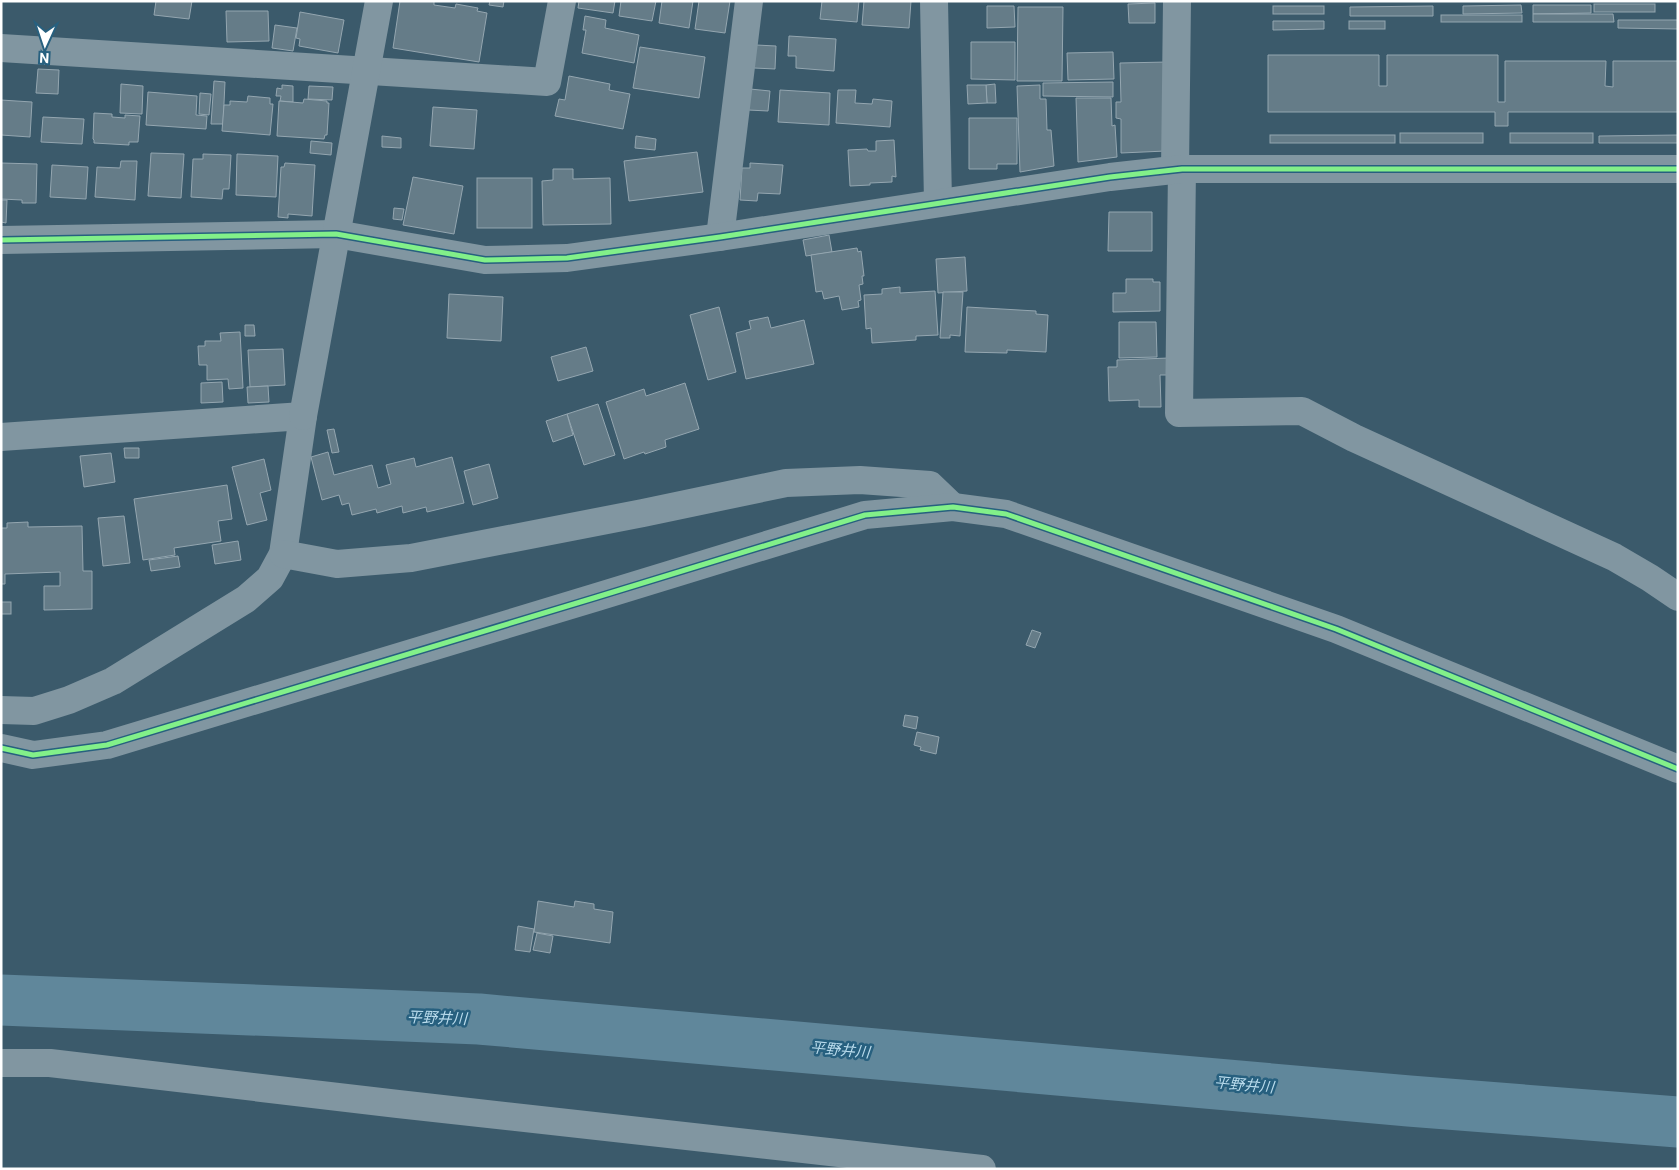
<svg xmlns="http://www.w3.org/2000/svg" width="1679" height="1170" viewBox="0 0 1679 1170" font-family="Roboto,'Noto Sans JP',sans-serif">
	<style>
		.lines { fill: none; stroke-linecap: round; stroke-linejoin: round }
		.river { stroke: #60879b; stroke-width: 51 }
		.building { fill: #657c88; stroke: #94a6b0 }
		.minor { stroke: #8196a1; stroke-width: 28 }
		.tertiary { stroke: #8196a1; stroke-width: 28 }
		.cycleway-casing { stroke: #27607f; stroke-width: 8 }
		.cycleway { stroke: #82f089; stroke-width: 5 }
		.labels { text-anchor: middle; dominant-baseline: central; stroke-width: 5; stroke-linejoin: round; paint-order: stroke }
		.water-label { font-size: 15px; font-style: italic; fill: #badced; stroke: #27607f }
	</style>
	<rect width="100%" height="100%" fill="#3b5a6b"/>
	<g class="lines">
		<!-- river -->
		<polyline class="river" points="1,1000 479,1019 1409,1101 1678,1122"/>
	</g>
	<!-- building -->
	<g class="building">
		<polygon points="156,1 192,1 189,19 154,15"/>
		<polygon points="400,1 434,1 434,5 455,8 456,4 478,8 477,11 487,13 479,62 393,48"/>
		<polygon points="490,1 504,1 503,7 489,5"/>
		<polygon points="579,1 615,1 613,13 578,8"/>
		<polygon points="621,1 656,1 652,21 619,16"/>
		<polygon points="662,1 693,1 689,28 659,23"/>
		<polygon points="699,1 730,1 725,33 695,29"/>
		<polygon points="822,1 859,1 857,22 820,19"/>
		<polygon points="864,1 911,1 909,28 862,25"/>
		<polygon points="1155,3 1155,23 1129,23 1128,4"/>
		<rect x="1594" y="4" width="61" height="8"/>
		<polygon points="1521,5 1522,13 1463,14 1463,6"/>
		<polygon points="1533,5 1591,5 1591,13 1533,14"/>
		<polygon points="987,6 1014,6 1015,27 987,28"/>
		<rect x="1273" y="6" width="51" height="8"/>
		<polygon points="1433,6 1433,16 1350,16 1350,7"/>
		<polygon points="1018,7 1063,7 1062,81 1017,81"/>
		<polygon points="226,11 268,11 269,41 227,42"/>
		<polygon points="300,12 344,20 338,53 299,46 300,39 296,38"/>
		<polygon points="1533,14 1613,14 1614,22 1533,22"/>
		<rect x="1441" y="15" width="81" height="7"/>
		<polygon points="585,16 606,20 605,28 639,35 634,63 582,53 586,30 583,30"/>
		<polygon points="1618,20 1678,20 1678,29 1618,28"/>
		<polygon points="1273,21 1324,21 1324,29 1273,30"/>
		<rect x="1349" y="21" width="36" height="8"/>
		<polygon points="275,25 297,28 293,51 272,48"/>
		<polygon points="789,36 836,39 834,71 796,68 796,56 788,56"/>
		<polygon points="971,42 1015,42 1015,80 971,79"/>
		<polygon points="756,45 776,46 775,69 754,68"/>
		<polygon points="640,47 705,57 699,98 633,88"/>
		<polygon points="1113,52 1114,79 1068,80 1067,53"/>
		<polygon points="1268,55 1379,55 1379,86 1387,86 1387,55 1498,55 1498,102 1505,102 1505,61 1606,61 1605,86 1613,87 1613,61 1678,61 1678,112 1508,112 1508,126 1495,126 1495,112 1268,112"/>
		<polygon points="1168,62 1166,151 1121,153 1121,119 1116,118 1116,102 1121,102 1120,63"/>
		<polygon points="38,69 59,70 58,94 36,93"/>
		<polygon points="569,76 610,84 609,90 630,94 623,129 555,116 559,99 565,100"/>
		<polygon points="214,81 225,82 223,124 211,124"/>
		<polygon points="1113,82 1113,97 1043,96 1043,83"/>
		<polygon points="121,84 143,86 142,114 120,113"/>
		<polygon points="995,84 996,103 987,103 986,85"/>
		<polygon points="282,85 293,86 293,102 280,101 281,96 276,96 277,88 282,89"/>
		<polygon points="967,85 986,85 987,103 968,104"/>
		<polygon points="1040,85 1040,99 1046,99 1047,130 1051,130 1054,166 1020,172 1017,86"/>
		<polygon points="309,86 333,87 332,100 308,99"/>
		<polygon points="750,89 770,91 768,111 748,110"/>
		<polygon points="780,90 830,93 829,125 778,122"/>
		<polygon points="838,90 856,90 855,103 872,104 873,99 892,101 890,127 836,123"/>
		<polygon points="148,92 197,96 196,115 207,116 206,129 146,125"/>
		<polygon points="200,93 211,94 209,115 199,114"/>
		<polygon points="248,96 270,98 270,104 273,104 270,135 222,131 224,105 230,105 230,101 247,102"/>
		<polygon points="1076,98 1111,98 1112,126 1115,125 1117,157 1078,162"/>
		<polygon points="304,99 327,101 327,103 329,103 327,135 325,135 324,139 277,136 279,101 303,103"/>
		<polygon points="1,100 32,102 30,137 1,135"/>
		<polygon points="433,107 477,110 474,149 430,146"/>
		<polygon points="94,113 112,114 112,117 125,118 125,115 140,116 138,142 129,142 129,145 94,143 94,140 93,139"/>
		<polygon points="43,117 84,119 82,144 41,142"/>
		<polygon points="969,118 1017,118 1017,164 997,164 997,169 969,169"/>
		<rect x="1400" y="133" width="83" height="10"/>
		<rect x="1510" y="133" width="83" height="10"/>
		<rect x="1270" y="135" width="125" height="8"/>
		<polygon points="1678,135 1678,143 1599,143 1599,136"/>
		<polygon points="382,136 401,138 401,148 382,147"/>
		<polygon points="636,136 656,139 655,150 635,148"/>
		<polygon points="894,140 896,177 892,176 892,182 870,183 870,185 850,186 848,150 867,149 868,151 876,151 876,141"/>
		<polygon points="311,141 332,143 331,155 310,153"/>
		<polygon points="697,152 703,192 629,201 624,161"/>
		<polygon points="151,153 184,154 181,198 148,196"/>
		<polygon points="203,154 231,155 229,189 223,189 222,199 191,197 193,159 203,159"/>
		<polygon points="237,154 278,156 276,197 236,195"/>
		<polygon points="121,161 137,161 135,200 95,197 97,167 120,168"/>
		<polygon points="1,163 37,164 36,203 22,203 22,200 1,199"/>
		<polygon points="285,163 315,165 312,216 288,214 288,218 278,217 281,167 284,167"/>
		<polygon points="750,163 783,165 780,194 758,193 757,201 740,200 742,168 750,168"/>
		<polygon points="52,165 88,167 86,199 50,197"/>
		<polygon points="553,169 573,169 573,179 610,178 611,224 543,225 542,181 553,180"/>
		<polygon points="413,177 463,186 454,234 403,225"/>
		<rect x="477" y="178" width="55" height="50"/>
		<polygon points="1,200 7,200 6,223 1,222"/>
		<polygon points="394,208 404,209 402,220 393,219"/>
		<polygon points="1109,212 1152,212 1152,251 1108,251"/>
		<polygon points="829,235 832,252 806,256 803,240"/>
		<polygon points="857,248 858,252 861,251 864,276 862,276 863,284 859,285 861,300 858,301 859,307 842,310 839,296 824,299 822,291 816,292 811,255"/>
		<polygon points="965,257 967,291 938,293 936,259"/>
		<polygon points="1126,279 1153,279 1153,282 1160,282 1160,311 1113,312 1113,293 1126,293"/>
		<polygon points="900,287 900,293 935,291 938,335 916,336 916,340 872,343 871,328 866,329 864,295 882,294 882,289"/>
		<polygon points="943,292 963,292 960,336 950,335 950,338 940,338"/>
		<polygon points="449,294 503,297 501,341 447,338"/>
		<polygon points="719,307 736,372 708,380 690,315"/>
		<polygon points="967,307 1036,311 1036,314 1048,315 1046,352 1007,350 1007,353 965,352"/>
		<polygon points="768,317 771,328 804,320 814,364 746,379 736,333 751,329 749,321"/>
		<polygon points="1119,322 1156,322 1157,357 1119,358"/>
		<polygon points="245,325 254,325 255,336 245,336"/>
		<polygon points="240,332 243,388 229,389 228,379 207,380 207,365 199,365 198,346 205,346 205,341 221,341 220,333"/>
		<polygon points="586,347 593,371 558,381 551,357"/>
		<polygon points="283,349 285,385 250,387 248,350"/>
		<polygon points="1169,358 1169,375 1160,375 1161,407 1139,407 1139,400 1109,401 1108,367 1117,367 1117,360"/>
		<polygon points="222,382 223,402 201,403 201,383"/>
		<polygon points="685,383 699,429 665,440 666,447 645,454 644,452 624,459 606,402 644,389 646,396"/>
		<polygon points="268,386 269,402 248,403 247,387"/>
		<polygon points="598,404 615,455 584,465 567,414"/>
		<polygon points="567,414 573,435 553,442 546,421"/>
		<polygon points="334,429 339,452 332,453 327,430"/>
		<polygon points="124,448 139,448 139,458 125,458"/>
		<polygon points="328,452 334,475 372,465 378,488 391,484 386,465 414,458 416,467 452,457 464,503 427,512 426,507 403,513 402,506 377,513 376,509 352,515 349,503 342,505 339,495 322,500 311,457"/>
		<polygon points="111,453 115,482 84,487 80,456"/>
		<polygon points="264,459 271,490 260,493 267,520 247,525 232,467"/>
		<polygon points="489,464 498,498 473,505 464,471"/>
		<polygon points="227,485 232,519 218,521 221,541 174,548 175,555 143,560 134,499"/>
		<polygon points="124,516 130,563 103,566 98,518"/>
		<polygon points="28,522 28,527 82,526 83,571 92,571 92,609 44,610 44,586 60,586 60,572 5,574 5,584 1,584 1,528 7,528 7,523"/>
		<polygon points="238,541 241,560 215,564 212,545"/>
		<polygon points="178,556 180,567 151,571 149,560"/>
		<rect x="1" y="602" width="10" height="12"/>
		<polygon points="1032,630 1041,633 1035,648 1026,645"/>
		<polygon points="905,715 918,717 916,729 903,726"/>
		<polygon points="917,732 939,737 936,754 920,750 921,747 914,745"/>
		<polygon points="538,901 574,907 575,901 594,904 594,909 613,912 610,943 534,932"/>
		<polygon points="518,926 534,929 530,952 515,950"/>
		<polygon points="537,933 553,936 550,953 533,950"/>
	</g>
	<g class="lines">
		<!-- minor -->
		<g class="minor">
			<polyline points="934,1 938,202"/>
			<polyline points="1,48 547,82 562,1"/>
			<polyline points="1182,169 1179,413 1302,411 1354,438 1614,557 1650,578 1678,597"/>
			<polyline points="1175,170 1177,1"/>
			<polyline points="720,237 749,1"/>
			<polyline points="1,240 336,234 485,260 567,258 720,237 1110,177 1182,169 1678,169"/>
			<polyline points="1,437 303,416 283,554 270,578 246,599 113,681 69,700 34,711 1,710"/>
			<polyline points="283,554 337,564 411,558 643,513 786,483 860,480 930,485 953,507"/>
			<polyline points="1,748 33,755 107,745 597,597 865,515 953,507 1006,514 1336,629 1678,769"/>
			<polyline points="1,1063 50,1063 398,1104 982,1169"/>
		</g>
		<!-- tertiary -->
		<polyline class="tertiary" points="303,416 379,1"/>
		<defs>
			<g id="cycleway">
				<polyline points="1,240 336,234 485,260 567,258 720,237 1110,177 1182,169 1678,169"/>
				<polyline points="1,748 33,755 107,745 597,597 865,515 953,507 1006,514 1336,629 1678,769"/>
			</g>
		</defs>
		<!-- cycleway casing -->
		<use href="#cycleway" class="cycleway-casing"/>
		<!-- cycleway -->
		<use href="#cycleway" class="cycleway"/>
	</g>
	<g class="labels">
		<!-- water labels -->
		<g class="water-label">
			<text transform="translate(437 1018) rotate(2)">平野井川</text>
			<text transform="translate(840 1050) rotate(5)">平野井川</text>
			<text transform="translate(1244 1085) rotate(5)">平野井川</text>
		</g>
	</g>
	<!-- border -->
	<rect width="1679" height="1170" fill="none" stroke="#ffffff" stroke-width="5"/>
	<!-- north arrow -->
	<g transform="translate(45 45) rotate(183)" stroke="#27607f" stroke-width="4" paint-order="stroke">
	<path d="M0-4L9 19L0 12L-9 19Z" fill="#ffffff"/>
	<text y="-8" font-size="14" font-weight="bold" text-anchor="middle" fill="#ffffff">N</text>
	</g>
</svg>
